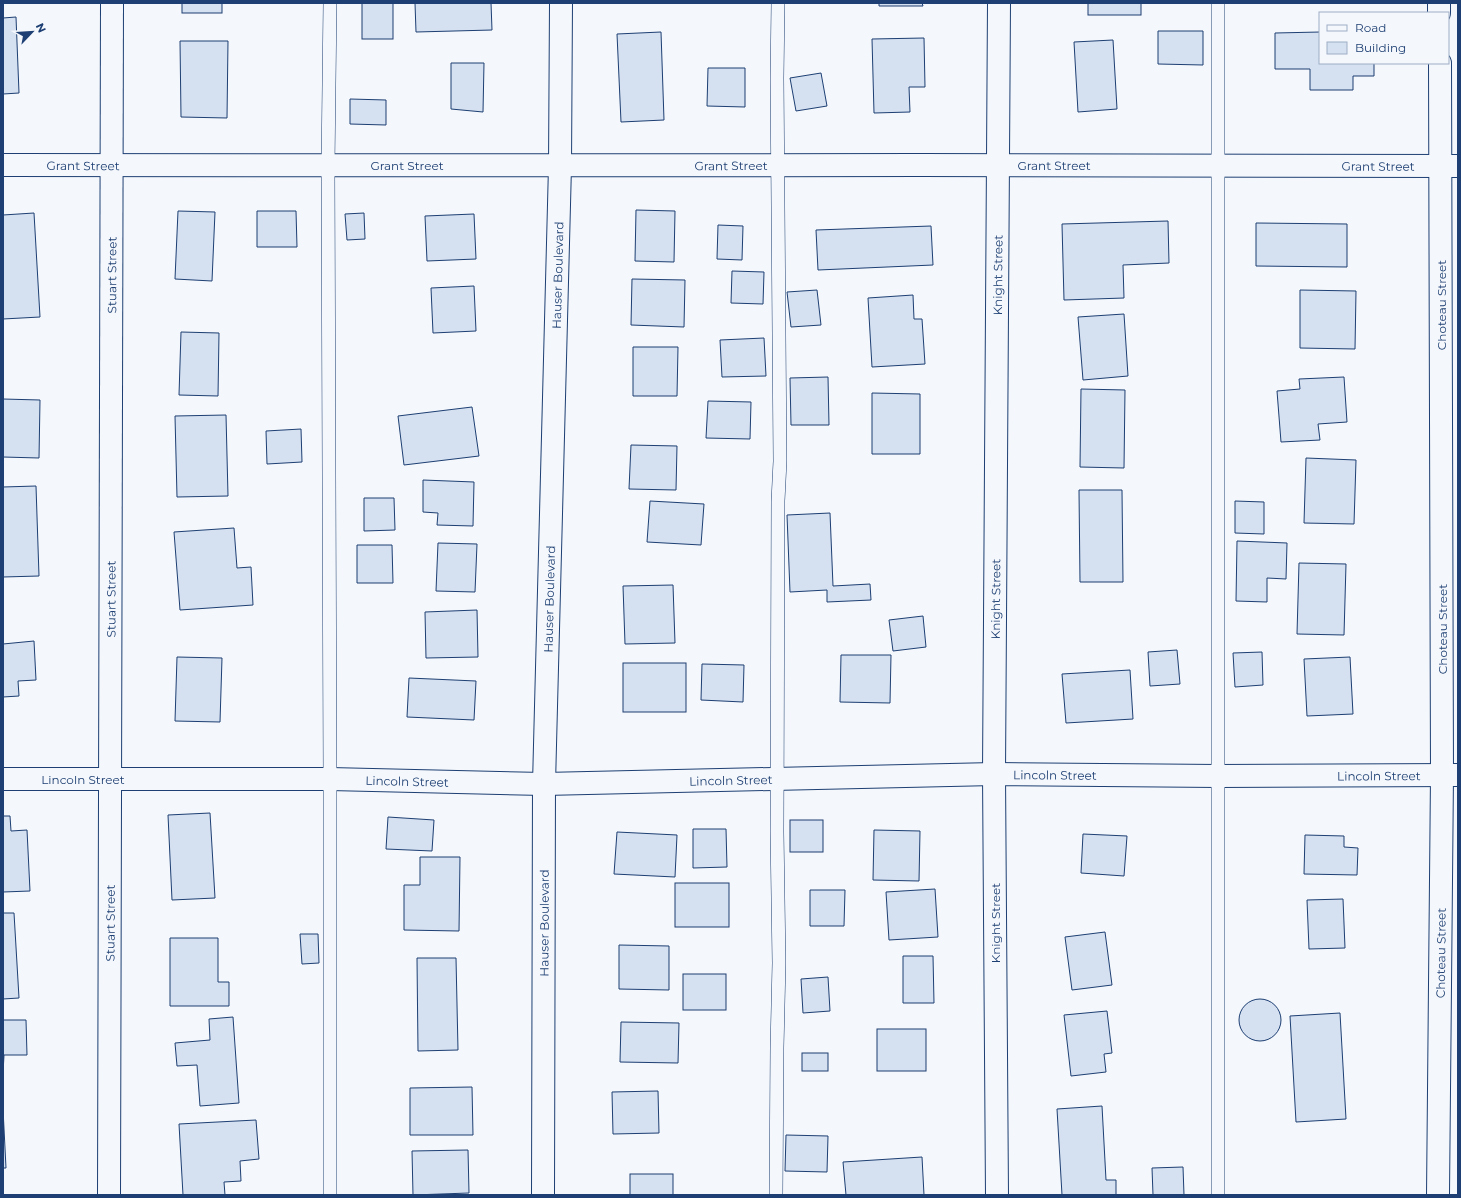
<svg xmlns="http://www.w3.org/2000/svg" width="1461" height="1198" viewBox="0 0 1461 1198" font-family="Montserrat,sans-serif">
	<style>
		.building { fill: #d5e0f0; stroke: #1d3f73 }
		.lines { fill: none; stroke-linecap: round; stroke-linejoin: round }
		.lane-casing { stroke: #1d3f73; stroke-width: 14 }
		.street-casing { stroke: #1d3f73; stroke-width: 24 }
		.lane { stroke: #f4f7fb; stroke-width: 13 }
		.street { stroke: #f4f7fb; stroke-width: 22 }
		.labels { text-anchor: middle; dominant-baseline: central; stroke-width: 3; stroke-linejoin: round; paint-order: stroke }
		.street-label { font-size: 12px; fill: #1d3f73; stroke: #f4f7fb }
	</style>
	<rect width="100%" height="100%" fill="#f4f7fb"/>
	<!-- building -->
	<g class="building">
		<rect x="182" y="3" width="40" height="10"/>
		<rect x="362" y="3" width="31" height="36"/>
		<polygon points="415,3 491,3 492,30 416,32"/>
		<polygon points="879,3 922,3 923,6 879,6"/>
		<rect x="1088" y="3" width="53" height="12"/>
		<polygon points="16,17 19,93 3,94 3,18"/>
		<polygon points="1158,31 1203,31 1203,65 1158,64"/>
		<polygon points="661,32 664,120 621,122 617,34"/>
		<polygon points="1320,32 1320,63 1374,63 1374,76 1353,76 1353,90 1310,90 1310,69 1275,69 1275,33"/>
		<polygon points="924,38 925,87 909,87 910,112 874,113 872,39"/>
		<polygon points="1113,40 1117,109 1078,112 1074,42"/>
		<polygon points="180,41 228,41 227,118 181,117"/>
		<polygon points="451,63 484,63 483,112 451,109"/>
		<polygon points="708,68 745,68 745,107 707,106"/>
		<polygon points="821,73 827,106 796,111 790,78"/>
		<polygon points="350,99 386,100 386,125 350,124"/>
		<polygon points="636,210 675,211 674,262 635,261"/>
		<polygon points="178,211 215,212 212,281 175,279"/>
		<polygon points="257,211 296,211 297,247 257,247"/>
		<polygon points="34,213 40,317 3,319 3,215"/>
		<polygon points="364,213 365,239 347,240 345,214"/>
		<polygon points="474,214 476,259 427,261 425,216"/>
		<polygon points="1168,221 1169,263 1123,265 1124,298 1064,300 1062,224"/>
		<polygon points="1256,223 1347,224 1347,267 1256,266"/>
		<polygon points="718,225 743,226 742,260 717,259"/>
		<polygon points="931,226 933,265 818,270 816,230"/>
		<polygon points="732,271 764,272 763,304 731,303"/>
		<polygon points="632,279 685,280 684,327 631,325"/>
		<polygon points="474,286 476,331 433,333 431,288"/>
		<polygon points="817,290 821,325 791,327 787,292"/>
		<polygon points="1300,290 1356,291 1355,349 1300,348"/>
		<polygon points="913,295 914,319 922,319 925,364 872,367 868,298"/>
		<polygon points="1124,314 1128,376 1083,380 1078,317"/>
		<polygon points="181,332 219,333 218,396 179,395"/>
		<polygon points="764,338 766,376 722,377 720,340"/>
		<polygon points="633,347 678,347 677,396 633,396"/>
		<polygon points="828,377 829,425 791,425 790,378"/>
		<polygon points="1344,377 1347,422 1318,424 1320,440 1281,442 1277,391 1300,389 1299,379"/>
		<polygon points="1081,389 1125,390 1124,468 1080,467"/>
		<polygon points="872,393 920,394 920,454 872,454"/>
		<polygon points="3,399 40,400 39,458 3,457"/>
		<polygon points="708,401 751,402 750,439 706,438"/>
		<polygon points="472,407 479,456 404,465 398,416"/>
		<polygon points="226,415 228,496 177,497 175,416"/>
		<polygon points="301,429 302,462 267,464 266,431"/>
		<polygon points="631,445 677,446 676,490 629,489"/>
		<polygon points="1306,458 1356,460 1354,524 1304,523"/>
		<polygon points="423,480 474,482 473,526 437,525 438,513 423,512"/>
		<polygon points="36,486 39,576 3,577 3,487"/>
		<polygon points="1079,490 1122,490 1123,582 1080,582"/>
		<polygon points="364,498 394,498 395,530 364,531"/>
		<polygon points="650,501 704,504 701,545 647,542"/>
		<polygon points="1235,501 1264,502 1264,534 1235,533"/>
		<polygon points="830,513 833,586 870,584 871,600 827,602 827,590 790,592 787,515"/>
		<polygon points="234,528 237,568 251,567 253,605 180,610 174,532"/>
		<polygon points="1237,541 1287,543 1286,579 1267,578 1267,602 1236,601"/>
		<polygon points="438,543 477,544 475,592 436,591"/>
		<polygon points="357,545 392,545 393,583 357,583"/>
		<polygon points="1299,563 1346,564 1344,635 1297,634"/>
		<polygon points="673,585 675,643 625,644 623,586"/>
		<polygon points="477,610 478,657 426,658 425,612"/>
		<polygon points="923,616 926,647 893,651 889,620"/>
		<polygon points="34,641 36,680 18,681 19,696 3,697 3,644"/>
		<polygon points="1177,650 1180,684 1150,686 1148,652"/>
		<polygon points="1262,652 1263,685 1235,687 1233,653"/>
		<polygon points="841,655 891,655 890,703 840,702"/>
		<polygon points="177,657 222,658 220,722 175,721"/>
		<polygon points="1350,657 1353,714 1307,716 1304,659"/>
		<rect x="623" y="663" width="63" height="49"/>
		<polygon points="702,664 744,665 743,702 701,700"/>
		<polygon points="1130,670 1133,719 1066,723 1062,674"/>
		<polygon points="409,678 476,681 474,720 407,717"/>
		<polygon points="210,813 215,898 172,900 168,815"/>
		<polygon points="3,816 10,816 11,831 27,830 30,891 3,892"/>
		<polygon points="388,817 434,820 432,851 386,849"/>
		<rect x="790" y="820" width="33" height="32"/>
		<polygon points="693,829 726,829 727,867 693,868"/>
		<polygon points="874,830 920,831 919,881 873,880"/>
		<polygon points="617,832 677,835 675,877 614,874"/>
		<polygon points="1083,834 1127,836 1124,876 1081,873"/>
		<polygon points="1305,835 1344,836 1344,847 1358,848 1357,875 1304,874"/>
		<polygon points="420,857 460,857 459,931 404,930 404,885 420,885"/>
		<rect x="675" y="883" width="54" height="44"/>
		<polygon points="935,889 938,937 889,940 886,892"/>
		<polygon points="810,890 845,890 844,926 810,926"/>
		<polygon points="1343,899 1345,948 1309,949 1307,900"/>
		<polygon points="3,913 14,913 19,998 3,999"/>
		<polygon points="1105,932 1112,985 1072,990 1065,937"/>
		<polygon points="300,934 318,934 319,963 302,964"/>
		<polygon points="170,938 218,938 218,982 229,982 229,1006 170,1006"/>
		<polygon points="619,945 669,946 669,990 619,989"/>
		<polygon points="903,956 933,956 934,1003 903,1003"/>
		<polygon points="417,958 456,958 458,1050 418,1051"/>
		<rect x="683" y="974" width="43" height="36"/>
		<polygon points="828,977 830,1011 803,1013 801,979"/>
		<circle cx="1260" cy="1020" r="21"/>
		<polygon points="1107,1011 1112,1053 1104,1054 1106,1072 1071,1076 1064,1015"/>
		<polygon points="1340,1013 1346,1119 1296,1122 1290,1016"/>
		<polygon points="233,1017 239,1103 200,1106 197,1065 177,1066 175,1043 210,1040 209,1019"/>
		<polygon points="3,1020 26,1020 27,1055 4,1055 3,1073"/>
		<polygon points="621,1022 679,1023 678,1063 620,1062"/>
		<rect x="877" y="1029" width="49" height="42"/>
		<rect x="802" y="1053" width="26" height="18"/>
		<polygon points="472,1087 473,1135 410,1135 410,1088"/>
		<polygon points="658,1091 659,1133 613,1134 612,1092"/>
		<polygon points="1102,1106 1106,1180 1116,1180 1116,1195 1062,1195 1057,1109"/>
		<polygon points="3,1109 6,1168 3,1168"/>
		<polygon points="256,1120 259,1159 240,1161 241,1181 224,1182 225,1195 183,1195 179,1124"/>
		<polygon points="786,1135 828,1136 827,1172 785,1171"/>
		<polygon points="468,1150 469,1193 413,1195 412,1151"/>
		<polygon points="922,1157 924,1195 846,1195 843,1162"/>
		<polygon points="1183,1167 1184,1195 1153,1195 1152,1168"/>
		<rect x="630" y="1174" width="43" height="21"/>
	</g>
	<g class="lines">
		<defs>
			<g id="lane">
				<polyline points="1218,3 1218,1195"/>
				<polyline points="330,1195 330,779 328,166 330,3"/>
				<polyline points="776,1195 777,1048 779,963 777,832 778,501 780,461 777,78 778,3"/>
			</g>
			<g id="street">
				<polyline points="1439,3 1439,13"/>
				<path id="s1" d="M3,165C488,166 973,164 1458,166"/>
				<path id="s2" d="M3,779H330L544,784L994,774L1218,776L1458,775"/>
				<path id="s3" d="M109,1195L112,3"/>
				<path id="s4" d="M543,1195L544,784L560,166L561,3"/>
				<path id="s5" d="M997,1195L994,774L999,3"/>
				<path id="s6" d="M1438,1195L1442,775L1440,63"/>
			</g>
		</defs>
		<!-- lane casing -->
		<use href="#lane" class="lane-casing"/>
		<!-- street casing -->
		<use href="#street" class="street-casing"/>
		<!-- lane -->
		<use href="#lane" class="lane"/>
		<!-- street -->
		<use href="#street" class="street"/>
	</g>
	<g class="labels">
		<!-- street labels -->
		<g class="street-label">
			<text stroke="none"><textPath href="#s1" startOffset="1051">Grant Street</textPath></text>
			<text stroke="none"><textPath href="#s1" startOffset="80">Grant Street</textPath></text>
			<text stroke="none"><textPath href="#s1" startOffset="728">Grant Street</textPath></text>
			<text stroke="none"><textPath href="#s1" startOffset="1375">Grant Street</textPath></text>
			<text stroke="none"><textPath href="#s1" startOffset="404">Grant Street</textPath></text>
			<text stroke="none"><textPath href="#s3" startOffset="920">Stuart Street</textPath></text>
			<text stroke="none"><textPath href="#s4" startOffset="920">Hauser Boulevard</textPath></text>
			<text stroke="none"><textPath href="#s5" startOffset="920">Knight Street</textPath></text>
			<text transform="translate(1441 305) rotate(-90)">Choteau Street</text>
			<text stroke="none"><textPath href="#s3" startOffset="596">Stuart Street</textPath></text>
			<text stroke="none"><textPath href="#s4" startOffset="596">Hauser Boulevard</textPath></text>
			<text stroke="none"><textPath href="#s5" startOffset="596">Knight Street</textPath></text>
			<text transform="translate(1442 629) rotate(-90)">Choteau Street</text>
			<text stroke="none"><textPath href="#s2" startOffset="1052">Lincoln Street</textPath></text>
			<text stroke="none"><textPath href="#s2" startOffset="1376">Lincoln Street</textPath></text>
			<text stroke="none"><textPath href="#s2" startOffset="80">Lincoln Street</textPath></text>
			<text stroke="none"><textPath href="#s2" startOffset="728">Lincoln Street</textPath></text>
			<text stroke="none"><textPath href="#s2" startOffset="404">Lincoln Street</textPath></text>
			<text stroke="none"><textPath href="#s3" startOffset="272">Stuart Street</textPath></text>
			<text stroke="none"><textPath href="#s4" startOffset="272">Hauser Boulevard</textPath></text>
			<text transform="translate(995 923) rotate(-90)">Knight Street</text>
			<text stroke="none"><textPath href="#s6" startOffset="242">Choteau Street</textPath></text>
		</g>
	</g>
	<!-- border -->
	<rect width="1461" height="1198" fill="none" stroke="#1d3f73" stroke-width="8"/>
	<!-- legend -->
	<rect x="1319" y="12" width="130" height="52" fill="#f4f7fb" stroke="#9eadc5"/>
	<rect x="1327" y="25" width="20" height="6" fill="#f4f7fb" stroke="#9eadc5"/>
	<text x="1355" y="32" font-size="12" fill="#1d3f73">Road</text>
	<rect x="1327" y="42" width="20" height="12" fill="#d5e0f0" stroke="#9eadc5"/>
	<text x="1355" y="52" font-size="12" fill="#1d3f73">Building</text>
	<!-- north arrow -->
	<g transform="translate(32 32) rotate(65)" stroke="#f4f7fb" stroke-width="3" paint-order="stroke">
	<path d="M0-3L7 15L0 10L-7 15Z" fill="#1d3f73"/>
	<text y="-6" font-size="11" font-weight="bold" text-anchor="middle" fill="#1d3f73">N</text>
	</g>
</svg>
